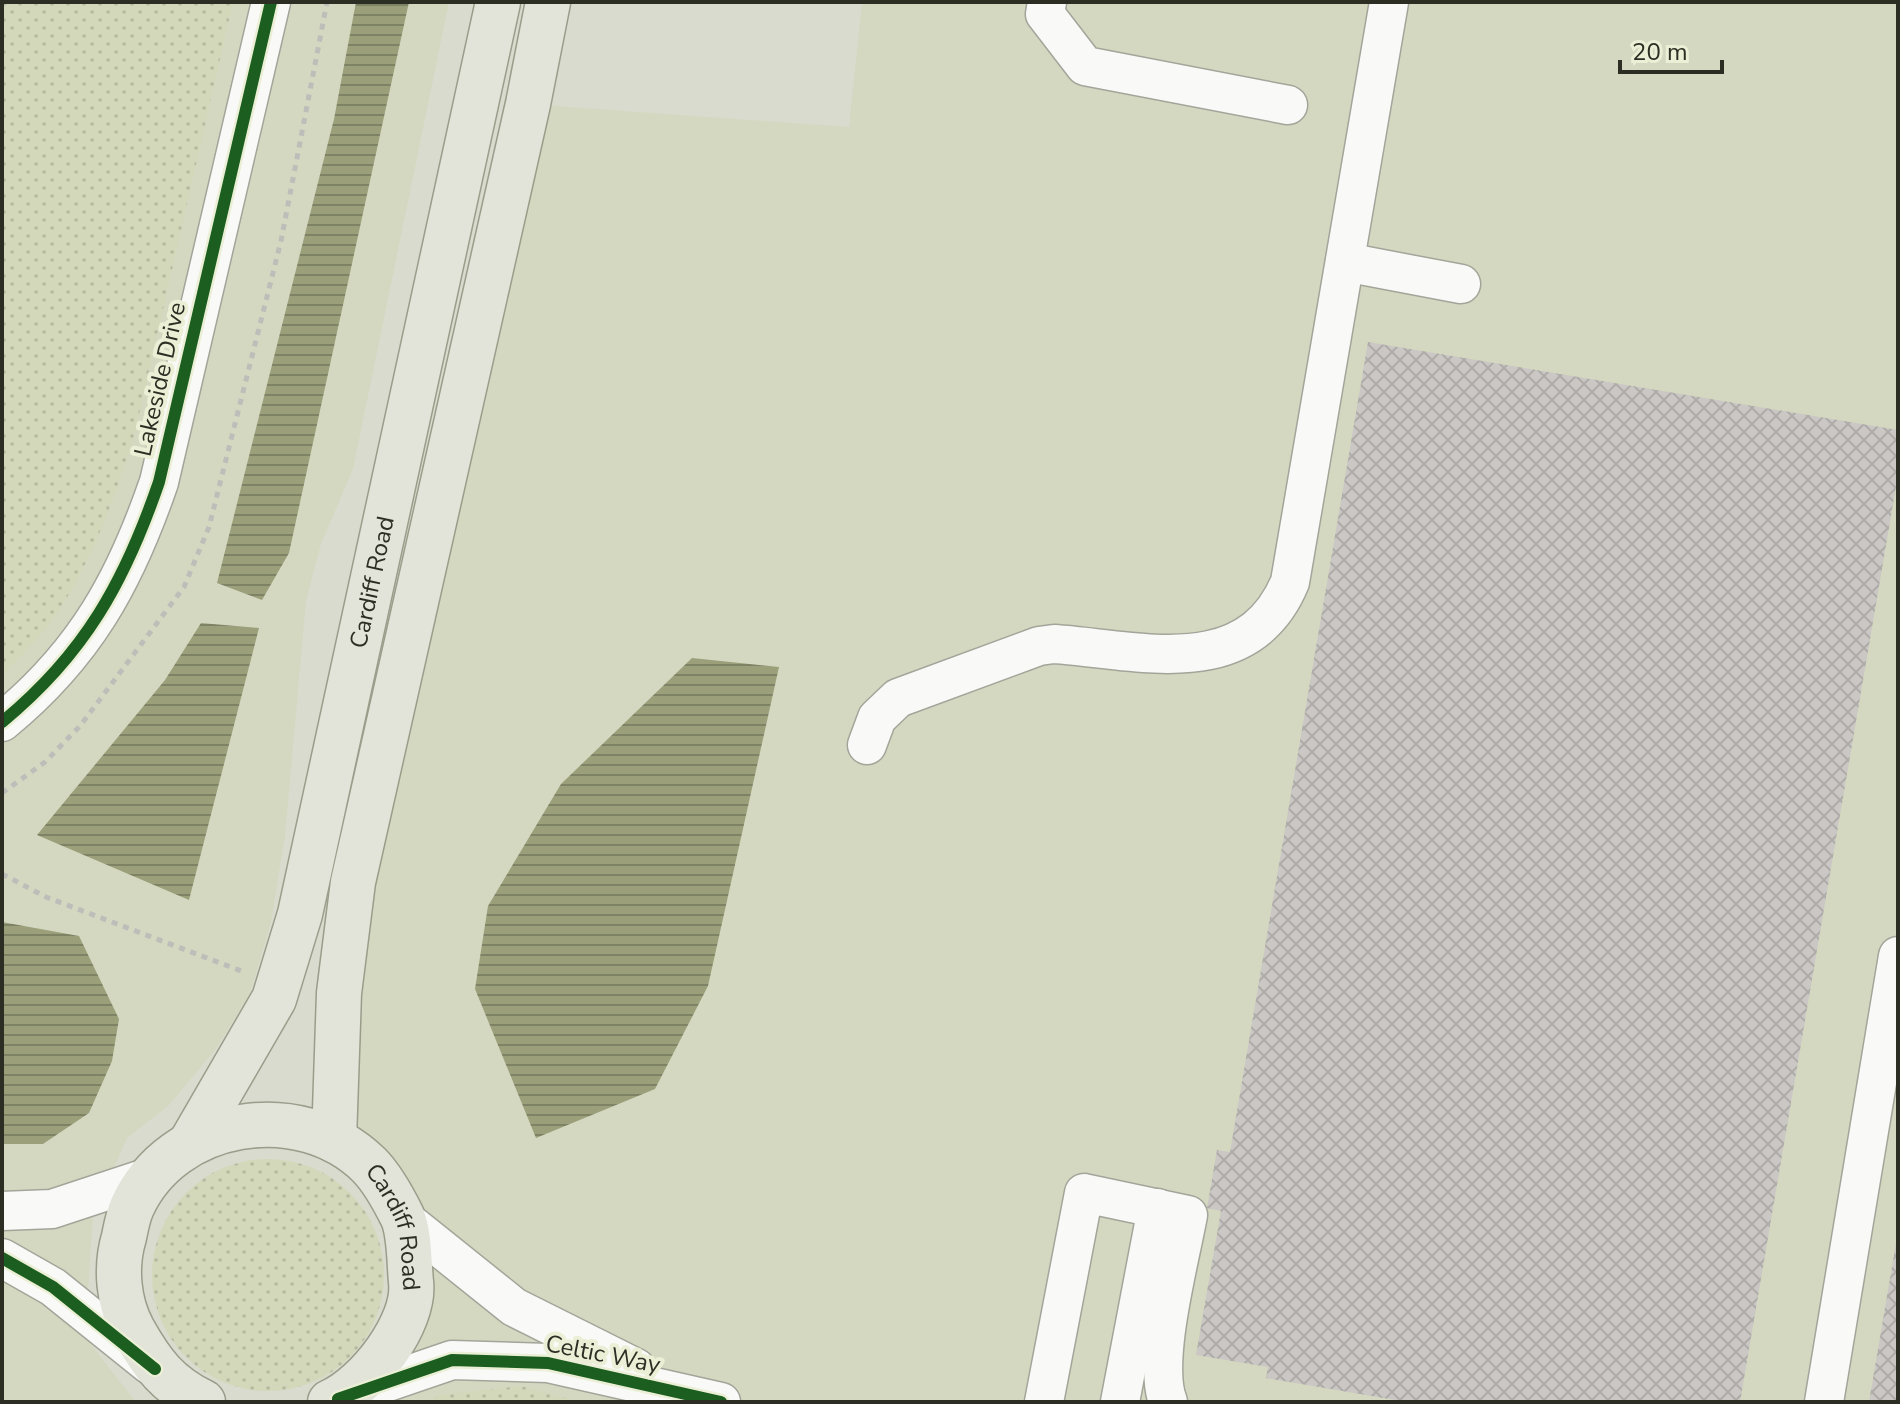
<svg xmlns="http://www.w3.org/2000/svg" width="1900" height="1404" viewBox="0 0 1900 1404" font-family="'Nunito Sans',sans-serif">
	<style>
		.built { fill: #d5d8c0 }
		.grass { fill: url(#grass-dots) }
		.water { fill: url(#water-rules) }
		.building { fill: url(#building-cross-hatch) }
		.lines { fill: none; stroke-linecap: round; stroke-linejoin: round }
		.minor-casing { stroke: #a3a59a; stroke-width: 41 }
		.major-casing { stroke: #9a9d8a; stroke-width: 47 }
		.path { stroke: #bdbeba; stroke-width: 5; stroke-dasharray: 6 6; stroke-linecap: butt }
		.minor { stroke: #f9faf8; stroke-width: 38 }
		.major { stroke: #e2e3d9; stroke-width: 44 }
		.cycleway-casing { stroke: #eaefd5; stroke-width: 17 }
		.cycleway { stroke: #1b5e20; stroke-width: 12 }
		.labels { text-anchor: middle; dominant-baseline: central; stroke-width: 8; stroke-linejoin: round; paint-order: stroke }
		.street-label { font-size: 24px; fill: #2c2e24; stroke: #eaefd5 }
	</style>
	<defs>
		<pattern id="grass-dots" width="8" height="8" patternUnits="userSpaceOnUse" patternTransform="scale(2)"><rect width="8" height="8" fill="#d4d8ba"/><path d="M2 2h.1M6 6h.1" fill="none" stroke="#b6baa0" stroke-width="1.8" stroke-linecap="round"/></pattern>
		<pattern id="water-rules" width="6" height="5" patternUnits="userSpaceOnUse" patternTransform="scale(2)"><rect width="6" height="5" fill="#9ba07b"/><path d="M0 2.5h6" fill="none" stroke="#7f8365"/></pattern>
		<pattern id="building-cross-hatch" width="8" height="8" patternUnits="userSpaceOnUse" patternTransform="scale(2)"><rect width="8" height="8" fill="#cbc7c5"/><path d="M0 0l8 8M0 8l8-8" fill="none" stroke="#aeaba9"/></pattern>
	</defs>
	<rect width="100%" height="100%" fill="#d9dbce"/>
	<!-- built -->
	<g class="built">
		<polygon points="2,2 449,2 353,469 321,544 306,601 285,836 271,922 250,993 216,1049 168,1106 127,1138 93,1214 85,1337 136,1402 2,1402"/>
		<polygon points="862,2 1898,2 1898,1402 330,1402 393,1344 403,1218 334,1140 339,993 528,104 849,127"/>
	</g>
	<!-- grass -->
	<g class="grass">
		<path d="M2,2H233L135,432C116,495 93,559 56,615C42,636 20,656 2,675Z"/>
		<circle cx="268" cy="1275" r="116"/>
		<polygon points="521,1386 581,1402 428,1402 441,1395"/>
	</g>
	<!-- water -->
	<g class="water">
		<polygon points="356,2 409,2 289,553 262,600 217,583 334,119"/>
		<polygon points="201,623 259,628 189,900 37,835 165,680"/>
		<polygon points="692,658 779,667 708,986 655,1089 536,1138 475,989 488,906 561,784"/>
		<polygon points="2,922 79,936 119,1019 112,1061 89,1113 43,1144 2,1144"/>
	</g>
	<!-- building -->
	<g class="building">
		<polygon points="1368,342 1898,430 1898,475 1740,1402 1407,1402 1266,1378 1268,1367 1196,1355 1221,1211 1207,1208 1217,1150 1230,1152"/>
		<polygon points="1896,1243 1898,1402 1869,1402"/>
	</g>
	<g class="lines">
		<defs>
			<g id="minor">
				<polyline points="1047,2 1045,14 1085,66 1288,105"/>
				<polyline points="1345,262 1461,284"/>
				<path d="M2,722C85,654 125,581 159,482L271,2"/>
				<path d="M867,745L877,718L898,698L1039,646L1054,644C1140,650 1248,683 1290,582L1389,2"/>
				<polyline points="2,1211 52,1209 152,1176"/>
				<polyline points="403,1218 514,1307 636,1368"/>
				<polyline points="2,1258 53,1287 150,1365"/>
				<polyline points="341,1398 452,1360 548,1363 721,1402"/>
				<path d="M1044,1402L1084,1193L1188,1215C1180,1260 1152,1361 1168,1402"/>
				<polyline points="1120,1402 1157,1208"/>
				<polyline points="1824,1402 1898,956"/>
			</g>
			<g id="major">
				<polyline points="334,1140 339,993 353,882 528,104 548,2"/>
				<path id="s1" d="M190,1144L274,999L300,914L498,2"/>
				<path id="s2" d="M203,1402C168,1385 152,1364 133,1330C118,1302 115,1267 124,1237C126,1227 128,1216 132,1207C172,1118 300,1097 369,1165C381,1177 394,1200 402,1216C410,1233 409,1262 411,1282C416,1323 367,1386 330,1402"/>
			</g>
		</defs>
		<!-- minor casing -->
		<use href="#minor" class="minor-casing"/>
		<!-- major casing -->
		<use href="#major" class="major-casing"/>
		<!-- path -->
		<g class="path">
			<polyline points="2,793 45,762 80,726 184,587 209,527 281,241 327,2"/>
			<polyline points="2,874 46,897 244,972"/>
		</g>
		<!-- minor -->
		<use href="#minor" class="minor"/>
		<!-- major -->
		<use href="#major" class="major"/>
		<defs>
			<g id="cycleway">
				<path d="M2,722C85,654 125,581 159,482L271,2"/>
				<polyline points="2,1258 53,1287 155,1369"/>
				<polyline points="338,1399 452,1360 548,1363 721,1402"/>
			</g>
		</defs>
		<!-- cycleway casing -->
		<use href="#cycleway" class="cycleway-casing"/>
		<!-- cycleway -->
		<use href="#cycleway" class="cycleway"/>
	</g>
	<g class="labels">
		<!-- street labels -->
		<g class="street-label">
			<text transform="translate(160 379) rotate(-77)">Lakeside Drive</text>
			<text stroke="none"><textPath href="#s1" startOffset="596">Cardiff Road</textPath></text>
			<text stroke="none"><textPath href="#s2" startOffset="578">Cardiff Road</textPath></text>
			<text transform="translate(603 1354) rotate(11)">Celtic Way</text>
		</g>
	</g>
	<!-- border -->
	<rect width="1900" height="1404" fill="none" stroke="#2c2e24" stroke-width="8"/>
	<!-- scale -->
	<path d="M1620 60v12h102v-12" fill="none" stroke="#2c2e24" stroke-width="4"/>
	<text x="1632" y="60" font-size="24" fill="#2c2e24" stroke="#eaefd5" stroke-width="6" paint-order="stroke">20 m</text>
</svg>
